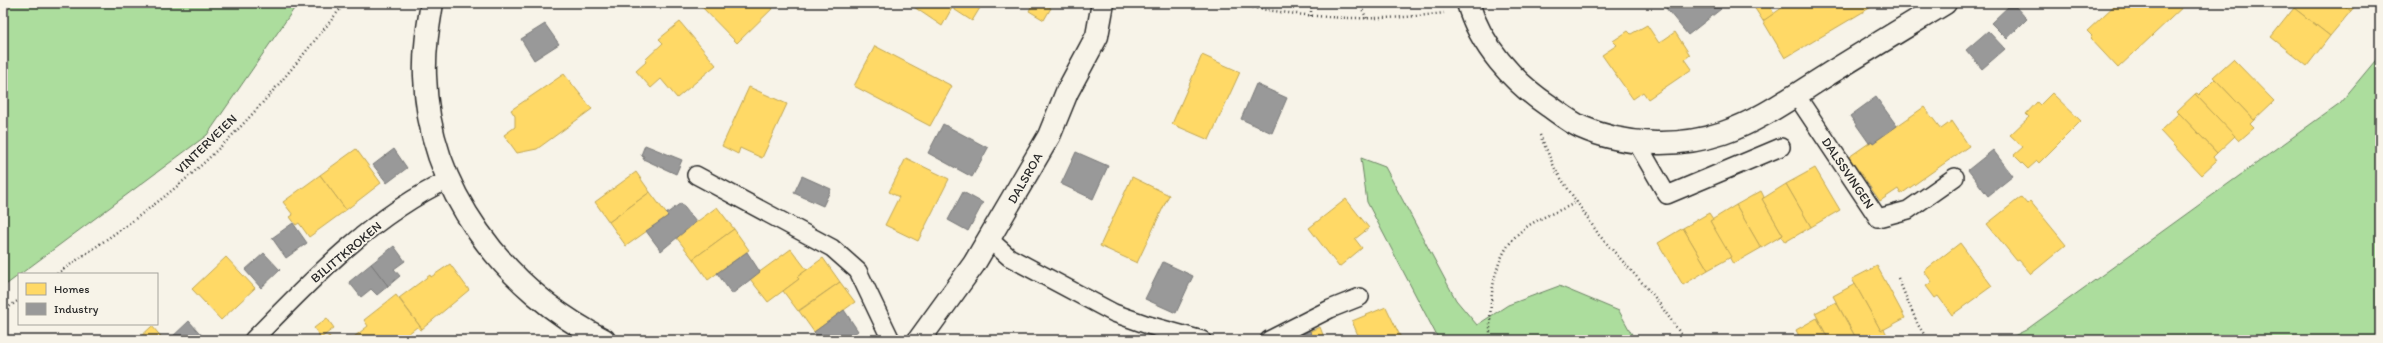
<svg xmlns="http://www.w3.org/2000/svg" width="2383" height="343" viewBox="0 0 2383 343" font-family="Itim,sans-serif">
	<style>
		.green { fill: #acdd9d; stroke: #6c8464 }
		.homes { fill: #ffd966; stroke: #bfa554 }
		.industry { fill: #999; stroke: #787878 }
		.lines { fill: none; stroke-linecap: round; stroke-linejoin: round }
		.lane-casing { stroke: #2b2b2b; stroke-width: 20 }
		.street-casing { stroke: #2b2b2b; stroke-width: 25 }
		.secondary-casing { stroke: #2b2b2b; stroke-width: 25 }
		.path { stroke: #2b2b2b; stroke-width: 2.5; stroke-dasharray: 1 3; stroke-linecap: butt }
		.lane { stroke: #f7f3e8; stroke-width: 17 }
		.street { stroke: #f7f3e8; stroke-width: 22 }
		.secondary { stroke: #f7f3e8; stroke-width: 22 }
		.labels { text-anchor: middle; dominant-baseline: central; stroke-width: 4; stroke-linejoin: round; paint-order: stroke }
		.street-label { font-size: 13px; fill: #2b2b2b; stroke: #f7f3e8 }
	</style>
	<rect width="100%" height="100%" fill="#f7f3e8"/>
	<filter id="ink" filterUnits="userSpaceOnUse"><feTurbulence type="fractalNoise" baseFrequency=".025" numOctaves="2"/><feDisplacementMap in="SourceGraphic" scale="8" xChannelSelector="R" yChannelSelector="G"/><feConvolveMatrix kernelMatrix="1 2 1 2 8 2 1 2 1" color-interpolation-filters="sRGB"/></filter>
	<g filter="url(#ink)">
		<!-- green -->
		<g class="green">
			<polygon points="3,3 298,3 207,135 3,287"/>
			<polygon points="2380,55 2380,340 2006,340 2026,330 2340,103"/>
			<polygon points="1361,158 1385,167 1456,300 1477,325 1508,305 1559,286 1619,311 1635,340 1439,340 1367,202"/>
		</g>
		<!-- homes -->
		<g class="homes">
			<polygon points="698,3 776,3 777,4 737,43"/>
			<polygon points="908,3 983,3 972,21 952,8 942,26"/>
			<polygon points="1033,3 1042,3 1051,8 1044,20 1029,11"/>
			<polygon points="1761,3 1768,3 1774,14 1763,21 1754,7"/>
			<polygon points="1789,3 1871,3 1873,6 1785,58 1763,21"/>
			<polygon points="2117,3 2187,3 2118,68 2090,38 2092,36 2087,31"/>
			<polygon points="2298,3 2341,3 2351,11 2330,36 2294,8"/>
			<polygon points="2341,3 2357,3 2351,11"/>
			<polygon points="2294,8 2330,36 2307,66 2271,37"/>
			<polygon points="680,22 716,65 677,98 661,79 651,88 636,71 646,62 645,60 663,43 659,39"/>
			<polygon points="1647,25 1659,43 1675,32 1690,55 1685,59 1692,69 1648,99 1643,92 1633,99 1602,55 1617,45 1613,41 1628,31 1631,34"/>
			<polygon points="875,46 952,86 930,126 854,86"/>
			<polygon points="1202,55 1240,72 1209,140 1172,124"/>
			<polygon points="2233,59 2274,101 2254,120 2213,77"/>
			<polygon points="564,74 592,109 537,149 517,153 504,135 515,127 515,116 511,110"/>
			<polygon points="2215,79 2254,120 2250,124 2254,128 2239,141 2195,94 2197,93 2199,95"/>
			<polygon points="749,87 787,104 762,158 740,148 738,154 722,146"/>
			<polygon points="2052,93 2081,121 2039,163 2037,161 2028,169 2014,155 2023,147 2010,135 2029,117 2026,114 2037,102 2040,105"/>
			<polygon points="2195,94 2235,136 2217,153 2177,111"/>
			<polygon points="1924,107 1941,129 1952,121 1969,146 1901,194 1898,189 1880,201 1849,157 1872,141 1873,143"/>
			<polygon points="2179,113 2217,153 2213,157 2216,161 2201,175 2160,131"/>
			<polygon points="356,149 381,183 346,210 320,175"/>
			<polygon points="906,158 949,179 918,241 885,225 899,197 889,192"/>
			<polygon points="1815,168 1840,210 1811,227 1786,184"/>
			<polygon points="636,172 650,192 609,222 595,202"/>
			<polygon points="320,175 346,210 309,237 299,223 296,225 290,217 293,215 283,202"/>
			<polygon points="1132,177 1169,195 1137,263 1100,246"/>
			<polygon points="1786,184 1811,227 1785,242 1781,236 1783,235 1762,199"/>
			<polygon points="1761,191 1764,197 1762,199 1783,235 1761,248 1736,205"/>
			<polygon points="650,192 668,216 626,246 609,222"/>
			<polygon points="2021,197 2027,204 2030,201 2066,245 2031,274 2019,260 2017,261 1987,224"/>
			<polygon points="1346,199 1369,228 1355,239 1362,248 1339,267 1309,228"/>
			<polygon points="1736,205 1761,248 1733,264 1710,221"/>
			<polygon points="717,207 734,229 693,259 676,237"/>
			<polygon points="1709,213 1713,219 1710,221 1731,257 1708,270 1683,228"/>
			<polygon points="1683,228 1708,270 1683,285 1658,243"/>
			<polygon points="734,229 749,250 708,280 693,259"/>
			<polygon points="1960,243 1992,286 1952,315 1938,296 1935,298 1926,286 1932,282 1924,271"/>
			<polygon points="791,249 807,270 797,277 799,279 768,302 750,279"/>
			<polygon points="226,257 255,288 221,320 192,289"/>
			<polygon points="823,258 840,282 798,311 783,291 799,279 797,277"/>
			<polygon points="450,264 469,290 422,329 399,298 430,275 431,277"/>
			<polygon points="1877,266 1905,318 1881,331 1852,279"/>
			<polygon points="840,282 855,302 814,332 799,311"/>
			<polygon points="1855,284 1881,331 1884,329 1887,335 1877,340 1857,340 1833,296"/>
			<polygon points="396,295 422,329 420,330 417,327 400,340 357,340 354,337 368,326 364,320"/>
			<polygon points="1836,302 1857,340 1829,340 1815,313"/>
			<polygon points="1386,307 1402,340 1360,340 1352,321"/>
			<polygon points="327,318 334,328 321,338 314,328"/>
			<polygon points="1817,318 1829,340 1801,340 1796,330"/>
			<polygon points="152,326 164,340 137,340"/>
			<polygon points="1320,327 1325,340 1313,340 1310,331"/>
			<polygon points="1798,335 1801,340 1789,340"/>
			<polygon points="329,336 333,340 324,340"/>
		</g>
		<!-- industry -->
		<g class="industry">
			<polygon points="1670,3 1716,3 1721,9 1688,35 1665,7"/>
			<polygon points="2012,3 2027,19 2007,39 1991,23"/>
			<polygon points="545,24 559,44 534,60 521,39"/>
			<polygon points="1988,31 2005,49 1982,69 1966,50"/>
			<polygon points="1256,84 1287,98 1272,133 1241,119"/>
			<polygon points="1876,97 1897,126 1873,143 1872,141 1869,143 1850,116"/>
			<polygon points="943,124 988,148 972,177 928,153"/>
			<polygon points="645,145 682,160 676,174 643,159 644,156 641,155"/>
			<polygon points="394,149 407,168 387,183 373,165"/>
			<polygon points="1993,150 2013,176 1988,196 1968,170"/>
			<polygon points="1076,152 1108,166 1093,199 1061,184"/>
			<polygon points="802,176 831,189 823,206 794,193"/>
			<polygon points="963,192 983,203 968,231 948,220"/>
			<polygon points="681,203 696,222 661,251 646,231 668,216 666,214"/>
			<polygon points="293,223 307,243 286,258 272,238"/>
			<polygon points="394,246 405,261 394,269 400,276 388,286 371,264"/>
			<polygon points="747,252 760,272 732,294 717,273"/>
			<polygon points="264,253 280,270 261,288 245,270"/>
			<polygon points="1163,262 1193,276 1176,313 1145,299"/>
			<polygon points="371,264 388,286 377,295 371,289 361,297 349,282"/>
			<polygon points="844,310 858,331 846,340 820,340 814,332"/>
			<polygon points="189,321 205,339 171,340 170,339"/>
			<polygon points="1310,331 1313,340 1289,340"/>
		</g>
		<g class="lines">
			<defs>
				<g id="lane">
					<polyline points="1796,95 1878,218 1908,210 1955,177"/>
					<polyline points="1637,143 1667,195 1781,147"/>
					<polyline points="696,175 832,248 858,271 891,340"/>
					<polyline points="990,240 1009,257 1114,313 1148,325 1202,340"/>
					<path d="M253,340C312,279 373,215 450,179"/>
					<polyline points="1269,340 1330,309 1360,297"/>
				</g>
				<g id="street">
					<path d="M1468,3C1480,45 1513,82 1549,106C1559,113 1570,122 1581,127C1624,146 1679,148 1723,133C1759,121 1792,97 1824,77C1864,52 1904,28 1945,3"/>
					<polyline points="919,340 974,264 1049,136 1067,92 1097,36 1103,3"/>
				</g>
				<path id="secondary" d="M432,3C428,27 424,51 425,76C428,190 505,290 604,340"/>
			</defs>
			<!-- lane casing -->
			<use href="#lane" class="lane-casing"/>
			<!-- street casing -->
			<use href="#street" class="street-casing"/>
			<!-- secondary casing -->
			<use href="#secondary" class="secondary-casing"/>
			<!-- path -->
			<g class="path">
				<path d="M1229,3C1303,18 1368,23 1444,13"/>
				<polyline points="1359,3 1367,19"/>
				<polyline points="1311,16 1311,3"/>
				<polyline points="1540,135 1556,171 1599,235 1654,296 1685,340"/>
				<path d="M57,274C111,236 166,200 213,154C262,108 303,55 345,3"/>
				<polyline points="1898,278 1918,325 1928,340"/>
				<polyline points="3,311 19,300"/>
				<path d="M1490,340C1490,301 1490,254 1525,228C1540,217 1560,211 1577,202"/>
			</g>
			<!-- lane -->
			<use href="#lane" class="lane"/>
			<!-- street -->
			<use href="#street" class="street"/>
			<!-- secondary -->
			<use href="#secondary" class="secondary"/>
		</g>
	</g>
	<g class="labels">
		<!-- street labels -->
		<g class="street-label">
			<text transform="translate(206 144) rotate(-44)">VINTERVEIEN</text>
			<text transform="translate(1848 173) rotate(56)">DALSSVINGEN</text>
			<text transform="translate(1025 178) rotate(-60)">DALSROA</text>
			<text transform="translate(346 252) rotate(-40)">BILITTKROKEN</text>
		</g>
	</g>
	<!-- margin -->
	<rect width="2383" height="343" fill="none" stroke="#f7f3e8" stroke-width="16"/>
	<rect x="8" y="8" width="2367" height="327" fill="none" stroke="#2b2b2b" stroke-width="1.5" filter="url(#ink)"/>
	<!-- legend -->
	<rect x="18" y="273" width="140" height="52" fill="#f7f3e8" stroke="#a5a39c"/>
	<rect x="26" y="283" width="20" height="12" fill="#ffd966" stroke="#a5a39c"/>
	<text x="54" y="293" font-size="12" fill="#2b2b2b">Homes</text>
	<rect x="26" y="303" width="20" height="12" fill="#999999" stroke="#a5a39c"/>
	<text x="54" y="313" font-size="12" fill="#2b2b2b">Industry</text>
</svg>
